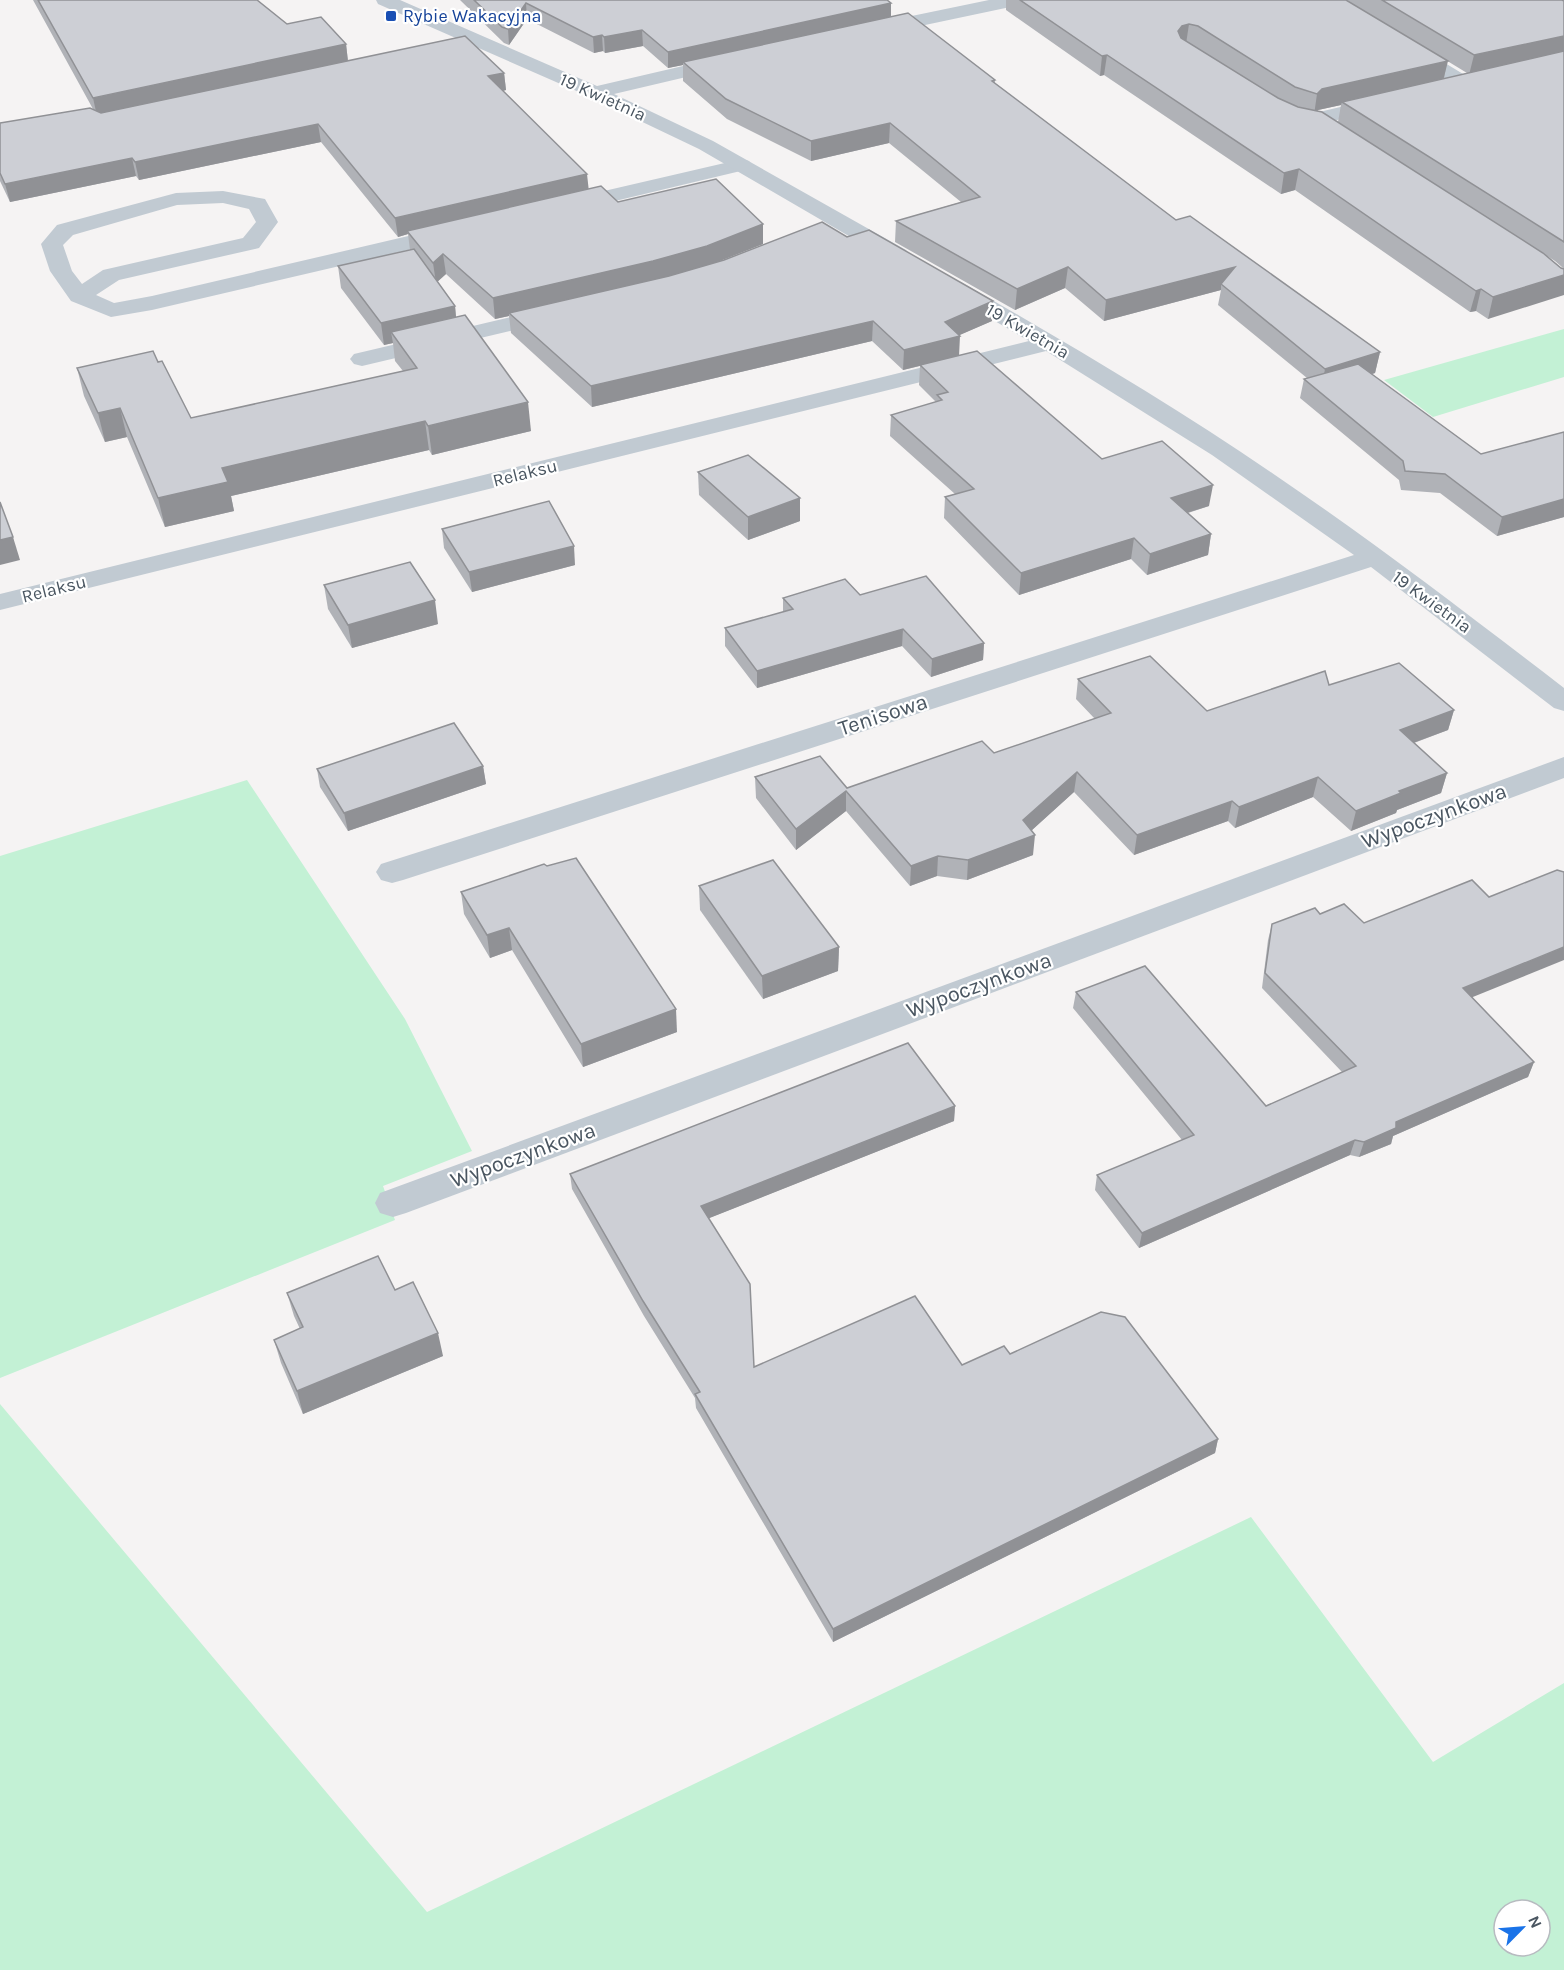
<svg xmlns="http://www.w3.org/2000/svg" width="1564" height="1970" viewBox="0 0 1564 1970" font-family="Karla,sans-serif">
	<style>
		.green { fill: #c3f1d5; fill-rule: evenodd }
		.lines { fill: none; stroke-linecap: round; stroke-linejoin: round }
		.lane { fill: #c1cad2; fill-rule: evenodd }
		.street { fill: #c1cad2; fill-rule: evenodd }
		.wall { fill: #b0b2b7; fill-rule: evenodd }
		.shaded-wall { fill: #909195 }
		.building { fill: #cdcfd5; stroke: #909195; stroke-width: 1.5 }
		.transit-dot { fill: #1a4fb4; stroke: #fff; stroke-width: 2 }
		.labels { text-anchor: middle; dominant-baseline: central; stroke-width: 4.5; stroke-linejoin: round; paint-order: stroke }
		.far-transit-label { font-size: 18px; fill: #164399; stroke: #fff; text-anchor: start }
		.far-street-label { font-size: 18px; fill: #4a5661; stroke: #fff }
		.street-label { font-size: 22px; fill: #4a5661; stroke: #fff }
	</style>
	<rect width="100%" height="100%" fill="#f5f3f3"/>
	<!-- green -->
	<g class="green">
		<polygon points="1564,329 1564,377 1433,417 1384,380"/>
		<polygon points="247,780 405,1019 472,1151 383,1186 395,1220 0,1378 0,856"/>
		<path d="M0,1404L427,1912L1251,1517L1433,1762L1564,1683V1970H0ZM1504,1910H1540V1946H1504Z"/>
	</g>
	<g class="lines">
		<!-- lane -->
		<g class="lane">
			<polygon points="742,159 749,161 752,165 749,169 569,212 561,211 558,206 561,201"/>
			<path d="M223,191L265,199L278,222L259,248L119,280L96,295L114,303L152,296L451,226L459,228L462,233L459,238L451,240L152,310L111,317L71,301L50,271L41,244L57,225L176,193ZM223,203L249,209L256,222L243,238L103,270L82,284L72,271L63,245L73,235L177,205Z"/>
		</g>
		<!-- street -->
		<g class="street">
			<polygon points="376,0 400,0 597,86 726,56 733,58 736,62 733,66 614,94 713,141 906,250 909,255 906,260 898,262 890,260 699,149 588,96 378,4"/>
			<polygon points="989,0 1024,0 1022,4 1015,6 873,36 866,34 864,30 866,26 873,24"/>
			<path d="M1319,0H1341L1473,80L1476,84L1473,88C1459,92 1443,99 1429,95L1426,91L1429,87L1449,82L1321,4Z"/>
			<path d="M1383,97L1390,99L1393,103L1390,107L1333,121L1358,140L1361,144L1358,148C1339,153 1321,135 1312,120L1319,112Z"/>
			<path d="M953,280L961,282C1067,343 1173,405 1275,475C1374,542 1469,615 1564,688V711L1554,708L1371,567L403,880L392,883L381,880L376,872L381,864L1354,555L1212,455L1046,351L0,610V594L1029,341L945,292L942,287L945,282Z"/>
			<polygon points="553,307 561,309 565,314 561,319 362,366 354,364 350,359 354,354"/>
			<polygon points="1564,757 1564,778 406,1213 393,1217 380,1213 375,1203 380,1193"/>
		</g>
	</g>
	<!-- wall -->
	<g class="wall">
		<polygon points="33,0 257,0 287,24 346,44 348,61 504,73 506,90 503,91 588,189 618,202 763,244 712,264 992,321 959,335 959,355 1102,459 1209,506 1188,513 1211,534 1208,555 1147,575 1131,559 1019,595 944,518 945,497 955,494 890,436 891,415 936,402 919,385 920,366 903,370 872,341 592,407 511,333 509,316 495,319 446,274 437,282 455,306 456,318 531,431 432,455 429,450 231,496 234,511 165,527 127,437 105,442 84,396 77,368 158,362 191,418 403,371 395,361 393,343 384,345 341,288 338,266 410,250 408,234 398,237 321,142 139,180 136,176 10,202 0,181 0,123 93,109"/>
		<polygon points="460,0 887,0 891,17 995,80 995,83 1176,220 1380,352 1375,373 1372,374 1481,454 1564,432 1564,517 1497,536 1440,493 1401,490 1399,480 1300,398 1304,379 1307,378 1218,305 1221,290 1104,321 1065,288 1015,310 895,242 896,221 961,202 889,143 811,161 727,119 683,81 683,65 668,68 643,46 605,53 603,51 594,53 527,19 509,45 504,43"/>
		<path d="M1006,0H1564V275L1488,319L1476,311L1470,312L1295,190L1281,194L1104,75L1100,76L1006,10ZM1447,61L1449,62L1467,73L1444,79ZM1341,105L1338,122L1317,111L1318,110ZM1338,122L1555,261L1563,268H1561Z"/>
		<polygon points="698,472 800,521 748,540 699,495"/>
		<polygon points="442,529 575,565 472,592 444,548"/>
		<polygon points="324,585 438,624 352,648 328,609"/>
		<polygon points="860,595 984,643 983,660 931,677 902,646 757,688 725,646 725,628 783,612 783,598"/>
		<polygon points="1078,679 1207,711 1329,685 1454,710 1448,730 1414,743 1447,773 1441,793 1397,810 1396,813 1351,831 1313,797 1235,828 1228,821 1134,855 1074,792 1032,830 1033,855 967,880 937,876 910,886 846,811 796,850 756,798 755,777 847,788 994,753 1095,719 1076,699"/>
		<polygon points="483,766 486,784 348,831 320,787 317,769"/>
		<polygon points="699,886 839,947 838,971 763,999 700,910"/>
		<polygon points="461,892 677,1032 583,1067 512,950 490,958 464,914"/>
		<polygon points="1320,914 1364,923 1472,997 1534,1062 1528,1077 1393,1136 1391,1144 1359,1157 1350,1155 1139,1248 1095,1190 1097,1175 1182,1140 1073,1008 1076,992 1266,1106 1342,1072 1262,988 1268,940 1272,924"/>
		<polygon points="955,1106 954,1121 709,1218 754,1367 962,1365 1010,1354 1218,1439 1215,1453 833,1642 696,1408 695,1398 644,1316 572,1189 570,1174"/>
		<polygon points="395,1290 443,1356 303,1414 281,1363 274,1340 300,1329 294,1316 287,1293"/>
	</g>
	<!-- shaded-wall -->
	<g class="shaded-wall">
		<polygon points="526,3 527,19 509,45 508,29"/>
		<polygon points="891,3 891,19 683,62 683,65 668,68 668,52"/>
		<polygon points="1189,24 1186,44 1175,51 1178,31 1182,26"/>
		<polygon points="642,30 643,46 605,53 604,37"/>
		<polygon points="602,35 603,51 594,53 593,37"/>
		<polygon points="1564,36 1564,55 1469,75 1474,55"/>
		<polygon points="346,44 348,62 97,116 93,98"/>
		<polygon points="1107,55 1104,75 1100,76 1102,56"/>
		<polygon points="1448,61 1443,81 1342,102 1341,105 1318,110 1314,115 1317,94 1322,89"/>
		<polygon points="504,73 506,90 490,94 488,76"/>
		<polygon points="890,123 889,143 811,161 811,141"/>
		<polygon points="318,124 321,142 139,180 135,162"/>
		<polygon points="132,158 136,176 10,202 5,184"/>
		<polygon points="1299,169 1295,190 1281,194 1284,173"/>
		<polygon points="587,174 589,192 407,231 408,234 398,237 395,218"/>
		<polygon points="763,224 763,244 707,266 654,282 509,313 509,316 495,319 493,298"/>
		<polygon points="443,254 446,274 436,283 433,263"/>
		<polygon points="1068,267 1065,288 1015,310 1017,289"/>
		<polygon points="1235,267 1221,284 1221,290 1104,321 1106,300"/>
		<polygon points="1564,275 1564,295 1488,319 1493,297"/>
		<polygon points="1481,289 1476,311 1470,312 1476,291"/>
		<polygon points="993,301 992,321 953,338 960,336 959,356 903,370 904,350 945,322"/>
		<polygon points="455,306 457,328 391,332 393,343 384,345 381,323"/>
		<polygon points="873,321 872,341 592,407 591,386"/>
		<polygon points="1380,352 1375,373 1321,390 1325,369"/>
		<polygon points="528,402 531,431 432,455 428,426"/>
		<polygon points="120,408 127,437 105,442 98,413"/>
		<polygon points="425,421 429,450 231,496 234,511 165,527 158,498 222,468"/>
		<polygon points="1213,485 1209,506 1167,519 1171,498"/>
		<polygon points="800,498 800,521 748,540 748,517"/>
		<polygon points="1564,499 1564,517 1497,536 1502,517"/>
		<polygon points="1211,534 1208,555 1147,575 1150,554"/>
		<polygon points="13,537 20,560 0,565 0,540"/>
		<polygon points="1134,538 1131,559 1019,595 1021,573"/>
		<polygon points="574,546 575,565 472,592 469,572"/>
		<polygon points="435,600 438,624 352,648 348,625"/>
		<polygon points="903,629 902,646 757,688 757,671"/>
		<polygon points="984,643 983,660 931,677 932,659"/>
		<polygon points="1454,710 1448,730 1394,750 1400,730"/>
		<polygon points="483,766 486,784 348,831 344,813"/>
		<polygon points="1077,772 1074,792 1021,840 1035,835 1033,855 967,880 968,860 1023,820"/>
		<polygon points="1447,773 1441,793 1397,810 1396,813 1351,831 1356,811 1399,791"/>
		<polygon points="1318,777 1313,797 1235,828 1239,807"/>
		<polygon points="846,791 846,811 796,850 796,829"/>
		<polygon points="1232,801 1228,821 1134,855 1137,835"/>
		<polygon points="938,856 937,876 910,886 911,866"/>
		<polygon points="509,928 512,950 490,958 487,935"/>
		<polygon points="839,947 838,971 763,999 762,976"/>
		<polygon points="1564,947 1564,960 1458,1003 1463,988"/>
		<polygon points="676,1009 677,1032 583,1067 581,1044"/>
		<polygon points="1534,1062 1528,1077 1393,1136 1391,1144 1359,1157 1364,1142 1396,1122"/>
		<polygon points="955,1106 954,1121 702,1221 701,1206"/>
		<polygon points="1355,1140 1350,1155 1139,1248 1142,1233"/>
		<polygon points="438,1333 443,1356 303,1414 297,1391"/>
		<polygon points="1218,1439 1215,1453 833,1642 833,1629"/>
	</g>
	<!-- building -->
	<g class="building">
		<polygon points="38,0 257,0 287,24 321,17 346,44 93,98"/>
		<polygon points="474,0 887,0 891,3 668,52 642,30 604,37 602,35 593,37 526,3 508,29 502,27"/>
		<polygon points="1020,0 1346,0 1448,61 1322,89 1317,94 1295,87 1198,26 1189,24 1182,26 1178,31 1181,38 1278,98 1298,107 1322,112 1543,253 1561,268 1564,269 1564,275 1493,297 1481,289 1476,291 1299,169 1284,173 1107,55 1102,56"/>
		<polygon points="1382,0 1562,0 1564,1 1564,36 1474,55"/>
		<polygon points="908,13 995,80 992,81 1176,220 1190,216 1380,352 1325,369 1221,284 1235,267 1106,300 1068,267 1017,289 896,221 980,197 890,123 811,141 726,99 683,62"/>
		<polygon points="465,36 504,73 488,76 587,174 395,218 318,124 135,162 132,158 5,184 0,173 0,123 90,108 101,113"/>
		<polygon points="1564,51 1564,242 1561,240 1342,102"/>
		<polygon points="716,179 763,224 707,246 653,261 493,298 443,254 433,263 407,231 601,186 618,202"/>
		<polygon points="822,222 847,237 869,230 993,301 945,322 960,336 904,350 873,321 591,386 509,313 669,276 724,260"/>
		<polygon points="414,249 455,306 381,323 338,266"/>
		<polygon points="465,315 528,402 428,426 425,421 222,468 228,482 158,498 120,408 98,413 77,368 153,351 158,362 162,361 191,418 417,368 391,332"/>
		<polygon points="977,351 1102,459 1162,441 1213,485 1171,498 1211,534 1150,554 1134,538 1021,573 945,497 974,489 891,415 942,400 937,395 948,392 920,365"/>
		<polygon points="1358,364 1481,454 1564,432 1564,499 1502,517 1445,474 1405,471 1403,461 1304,379"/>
		<polygon points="748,455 800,498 748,517 698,472"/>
		<polygon points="549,501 574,546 469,572 442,529"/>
		<polygon points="0,502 13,537 0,540"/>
		<polygon points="410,562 435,600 348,625 324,585"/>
		<polygon points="926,576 984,643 932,659 903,629 757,671 725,628 793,609 783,598 845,579 860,595"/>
		<polygon points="1150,656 1207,711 1325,671 1329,685 1399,663 1454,710 1400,730 1447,773 1399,791 1401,793 1356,811 1318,777 1239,807 1232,801 1137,835 1077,772 1023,820 1035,835 968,860 938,856 911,866 846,791 796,829 755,777 820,756 847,788 982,741 994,753 1111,713 1078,679"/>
		<polygon points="454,723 483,766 344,813 317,769"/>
		<polygon points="576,858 676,1009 581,1044 509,928 487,935 461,892 544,864 547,866"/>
		<polygon points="773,860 839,947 762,976 699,886"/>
		<polygon points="1557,870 1564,872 1564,947 1463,988 1534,1062 1396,1122 1396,1128 1364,1142 1355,1140 1142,1233 1097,1175 1194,1135 1076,992 1145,966 1266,1106 1356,1066 1265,973 1272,924 1315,908 1320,914 1344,904 1364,923 1472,880 1489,897"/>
		<polygon points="908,1043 955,1106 701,1206 750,1284 754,1367 915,1296 962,1365 1004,1346 1010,1354 1101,1312 1125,1317 1218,1439 833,1629 695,1394 700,1392 643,1301 570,1174"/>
		<polygon points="378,1256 395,1290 413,1282 438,1333 297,1391 274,1340 303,1327 287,1293"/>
	</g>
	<!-- markers -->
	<rect class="transit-dot" x="385" y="10" width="12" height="12" rx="3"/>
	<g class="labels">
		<!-- far-transit labels -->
		<g class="far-transit-label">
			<text x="403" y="16">Rybie Wakacyjna</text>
		</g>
		<!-- far-street labels -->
		<g class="far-street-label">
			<text transform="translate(603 97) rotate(24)">19 Kwietnia</text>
			<text transform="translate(1028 331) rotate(30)">19 Kwietnia</text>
			<text transform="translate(525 473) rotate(-14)">Relaksu</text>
			<text transform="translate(54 589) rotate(-14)">Relaksu</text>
			<text transform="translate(1432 602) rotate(36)">19 Kwietnia</text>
		</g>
		<!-- street labels -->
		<g class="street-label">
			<text transform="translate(883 715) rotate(-18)">Tenisowa</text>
			<text transform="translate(1434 816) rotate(-20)">Wypoczynkowa</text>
			<text transform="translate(979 985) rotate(-20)">Wypoczynkowa</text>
			<text transform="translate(523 1155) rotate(-20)">Wypoczynkowa</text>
		</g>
	</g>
	<!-- north arrow -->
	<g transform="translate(1522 1928) rotate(65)"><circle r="28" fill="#ffffff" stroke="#b7bbc0" stroke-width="1.5"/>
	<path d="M0-4.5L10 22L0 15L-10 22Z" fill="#1a73e8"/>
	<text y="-9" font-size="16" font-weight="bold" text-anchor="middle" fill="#4a5661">N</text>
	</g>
</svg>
